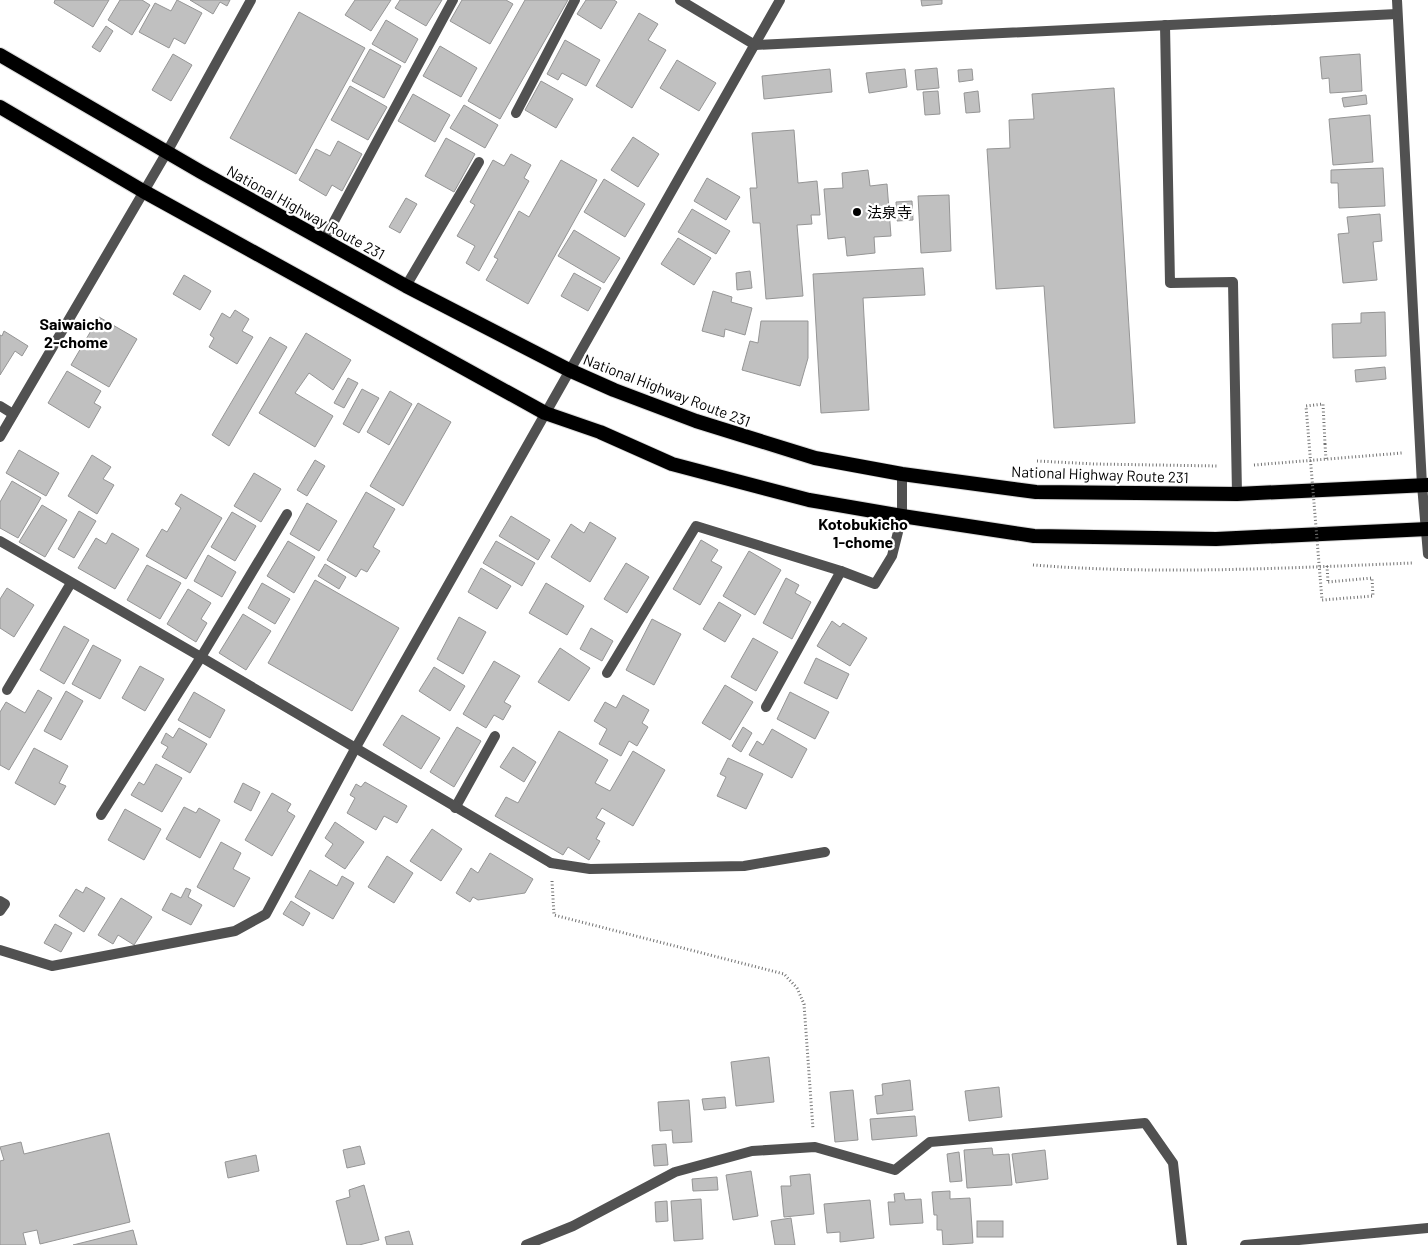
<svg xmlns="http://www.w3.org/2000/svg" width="1428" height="1245" viewBox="0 0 1428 1245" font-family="Barlow,'Noto Sans JP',sans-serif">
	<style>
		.building { fill: #c0c0c0; stroke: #959595 }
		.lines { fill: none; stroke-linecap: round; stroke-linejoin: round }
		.trunk-casing { stroke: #dbdbdb; stroke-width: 16 }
		.path { stroke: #737373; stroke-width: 3; stroke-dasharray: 1 2.5; stroke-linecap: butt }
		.service { stroke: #515151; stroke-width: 10 }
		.minor { stroke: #515151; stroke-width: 10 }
		.tertiary { stroke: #515151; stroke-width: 10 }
		.trunk { stroke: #000; stroke-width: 14 }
		.path-bridge { stroke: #737373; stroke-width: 3; stroke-dasharray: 1 2.5; stroke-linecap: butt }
		.poi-dot { fill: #000; stroke: #fff; stroke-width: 2 }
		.labels { text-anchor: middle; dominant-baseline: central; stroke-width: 4.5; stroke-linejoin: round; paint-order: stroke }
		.street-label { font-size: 15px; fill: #000; stroke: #fff }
		.poi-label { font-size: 15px; fill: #000; stroke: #fff; text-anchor: start }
		.neighbourhood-label { font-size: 16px; font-weight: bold; fill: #000; stroke: #fff }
	</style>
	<rect width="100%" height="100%" fill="#fff"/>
	<!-- building -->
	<g class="building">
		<polygon points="55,0 109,0 93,27 54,3"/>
		<polygon points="120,0 142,0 150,5 132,35 108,20"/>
		<polygon points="177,0 202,13 185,44 174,38 169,48 139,32 155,3 171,11"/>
		<polygon points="190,0 230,0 227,6 220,2 213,14"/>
		<polygon points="355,0 391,0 371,31 345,15"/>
		<polygon points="400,0 442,0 426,26 395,8"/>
		<polygon points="462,0 506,0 513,4 490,44 450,21"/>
		<polygon points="525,0 568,0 500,119 468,101"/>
		<polygon points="586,0 614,0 617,2 601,29 577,14"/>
		<polygon points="921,0 942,0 942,4 922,6"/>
		<polygon points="299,12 365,48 296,174 230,138"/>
		<polygon points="639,13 658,24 648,40 666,50 632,108 596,86"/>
		<polygon points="386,20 418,39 405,63 372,44"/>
		<polygon points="106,26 113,31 100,52 92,47"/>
		<polygon points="565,40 600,60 586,86 562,73 558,80 547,74"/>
		<polygon points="440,46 477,68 461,97 423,76"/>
		<polygon points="370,49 401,66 384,98 352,81"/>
		<polygon points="173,54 192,65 171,101 152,90"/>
		<polygon points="1360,54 1362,91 1330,93 1329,78 1322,79 1320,57"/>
		<polygon points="677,60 716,83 699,111 660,88"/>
		<polygon points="937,68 939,88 917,90 915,70"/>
		<polygon points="830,69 832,92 764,99 762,76"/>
		<polygon points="905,69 907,87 869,93 866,73"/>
		<polygon points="972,69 973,80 959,82 958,70"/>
		<polygon points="541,81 573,99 556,128 525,110"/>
		<polygon points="350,86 387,107 368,140 331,120"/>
		<polygon points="1114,88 1135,423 1054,428 1044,286 996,289 987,149 1010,148 1009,120 1034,119 1032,94"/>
		<polygon points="938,91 940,114 925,115 923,92"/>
		<polygon points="978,91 980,112 966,113 964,93"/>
		<polygon points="413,94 450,115 435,142 398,121"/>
		<polygon points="1366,95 1367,104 1344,107 1342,98"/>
		<polygon points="464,105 498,125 485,148 450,128"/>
		<polygon points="1370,115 1373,162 1333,165 1329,119"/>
		<polygon points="794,130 798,183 817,181 820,215 811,215 812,224 797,225 803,296 766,299 760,223 753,223 750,188 757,188 752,133"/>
		<polygon points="633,137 659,154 638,187 611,170"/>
		<polygon points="446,138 475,154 454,192 425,176"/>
		<polygon points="338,141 362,154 342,191 332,185 326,196 299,180 316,149 330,156"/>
		<polygon points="511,154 531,165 524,178 529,181 479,271 466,263 475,246 457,236 475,205 470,202 493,160 504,166"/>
		<polygon points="561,160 597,180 528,304 486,280 498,259 494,257 519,211 529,217"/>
		<polygon points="1383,168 1385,206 1339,208 1338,183 1331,183 1331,170"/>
		<polygon points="868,170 870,186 887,184 891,236 874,237 875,253 847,256 845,237 828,239 824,189 843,188 842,173"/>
		<polygon points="707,178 740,197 726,220 694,201"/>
		<polygon points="604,179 645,204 625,237 584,212"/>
		<polygon points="949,195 951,251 921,253 918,196"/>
		<polygon points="406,198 417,204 400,233 389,227"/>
		<polygon points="912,201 913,220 897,221 896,202"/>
		<polygon points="692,209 730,231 716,254 678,232"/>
		<polygon points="1380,214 1382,241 1373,242 1377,280 1343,283 1338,234 1349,233 1347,217"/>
		<polygon points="574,230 620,258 604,283 558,256"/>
		<polygon points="678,238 711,258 694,285 661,264"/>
		<polygon points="923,268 925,295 863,298 869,410 821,413 813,274"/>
		<polygon points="750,271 752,288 737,290 736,273"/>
		<polygon points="574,273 601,288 588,311 561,296"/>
		<polygon points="184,275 211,291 200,310 173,294"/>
		<polygon points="713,291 732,297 731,302 752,308 745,335 725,329 724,337 702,331"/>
		<polygon points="235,310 249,319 242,331 253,337 237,364 209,347 214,338 210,335 222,313 230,318"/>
		<polygon points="1385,312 1386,356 1333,358 1332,324 1361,323 1361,313"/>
		<polygon points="99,317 137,339 109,387 71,365"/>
		<polygon points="761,321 808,321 808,358 800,386 742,370 750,341 758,343"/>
		<polygon points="4,331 28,346 22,356 15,351 0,375 0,335 2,336"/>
		<polygon points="306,333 351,360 333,390 309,373 295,393 333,416 315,447 259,413"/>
		<polygon points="270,337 287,347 229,446 212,435"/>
		<polygon points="1385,367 1386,379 1356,382 1355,370"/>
		<polygon points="67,371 101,391 94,403 101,407 89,428 48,403"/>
		<polygon points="348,378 358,383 344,408 334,403"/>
		<polygon points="362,389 379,398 359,433 343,424"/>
		<polygon points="390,391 412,404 389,445 367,432"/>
		<polygon points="418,403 451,422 403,506 370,486"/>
		<polygon points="19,450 59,473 46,496 6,473"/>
		<polygon points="92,455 111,467 103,479 114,485 97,514 68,496"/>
		<polygon points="315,460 325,466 307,496 297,490"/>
		<polygon points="254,473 281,489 261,522 234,506"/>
		<polygon points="12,481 41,498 18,538 0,528 0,502"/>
		<polygon points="366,492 395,509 373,547 380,551 367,572 361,569 356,577 327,560"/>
		<polygon points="181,494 222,518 186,579 146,556 162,529 167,532 181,508 175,504"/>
		<polygon points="307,503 337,521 319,551 290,534"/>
		<polygon points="42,505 67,520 45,557 19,542"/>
		<polygon points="79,511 96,521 74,558 58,549"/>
		<polygon points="232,512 256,526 235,561 211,547"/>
		<polygon points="511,516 550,540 538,560 499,536"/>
		<polygon points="590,522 616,538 590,582 551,557 571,524 584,533"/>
		<polygon points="112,533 139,549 115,589 78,568 96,538 106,544"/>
		<polygon points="701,540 718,550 711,561 722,567 700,605 673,589"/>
		<polygon points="288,541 315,557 294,593 267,576"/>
		<polygon points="496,541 535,563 522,586 483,563"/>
		<polygon points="749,551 781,570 755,615 723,596"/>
		<polygon points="208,555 236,572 222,597 194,581"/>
		<polygon points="626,563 649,577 627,613 604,599"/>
		<polygon points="325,564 346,577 339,589 318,576"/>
		<polygon points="147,565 181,583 160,619 127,600"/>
		<polygon points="481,568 511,586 497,609 468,592"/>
		<polygon points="786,578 799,585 795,593 811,602 792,639 763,623"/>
		<polygon points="315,580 399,628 352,711 268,663"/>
		<polygon points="262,583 290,599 275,624 248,608"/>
		<polygon points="546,583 584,606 567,635 529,613"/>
		<polygon points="7,588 34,605 14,637 0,628 0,599"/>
		<polygon points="188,589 211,603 201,619 207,623 196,642 167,624"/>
		<polygon points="719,602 741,615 725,642 703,629"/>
		<polygon points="243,614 271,631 246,670 219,653"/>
		<polygon points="459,617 486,632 463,674 437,659"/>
		<polygon points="652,619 681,634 654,685 626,670"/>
		<polygon points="832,621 840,627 843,623 867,638 850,666 817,646"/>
		<polygon points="64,626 89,640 64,684 40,670"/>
		<polygon points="591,628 613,641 602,661 580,649"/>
		<polygon points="753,638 778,652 756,691 731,677"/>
		<polygon points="93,645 121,660 100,699 72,684"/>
		<polygon points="560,648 590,668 569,701 538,682"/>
		<polygon points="816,658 849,674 837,699 804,683"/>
		<polygon points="494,661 520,676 504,702 511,706 503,720 494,715 486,728 463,714"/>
		<polygon points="140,666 164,679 145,711 122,698"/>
		<polygon points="434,667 465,686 450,711 419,691"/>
		<polygon points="725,685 753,702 730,740 702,723"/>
		<polygon points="38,690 52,698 9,770 0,765 0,712 6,702 25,713"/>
		<polygon points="66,691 83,701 61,740 44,731"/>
		<polygon points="194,692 225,710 210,738 178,720"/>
		<polygon points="790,692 829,712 815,739 777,719"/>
		<polygon points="623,695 649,710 642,723 648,727 637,746 629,741 621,756 599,744 607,729 594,721 605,702 616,708"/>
		<polygon points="402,715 440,738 421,769 383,745"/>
		<polygon points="457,727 481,741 454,787 430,772"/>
		<polygon points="743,727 752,733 741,752 732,746"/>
		<polygon points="179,728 207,744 190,773 162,757 168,747 161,743 166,733 173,738"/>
		<polygon points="772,729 807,749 792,778 749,755 757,741 763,745"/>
		<polygon points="559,731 608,760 595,783 610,791 633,751 665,770 633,826 602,808 596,818 605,823 596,839 600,841 589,860 568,847 563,855 495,816 506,797 518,803"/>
		<polygon points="513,747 536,762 524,782 500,767"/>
		<polygon points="34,748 68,766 59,783 66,786 55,805 15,783"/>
		<polygon points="728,758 763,774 746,809 717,796 726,777 720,774"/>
		<polygon points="156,764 182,778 162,812 131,795 139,782 144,785"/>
		<polygon points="365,782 407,806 397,823 384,816 376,830 347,813 355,798 350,795 356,784 361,787"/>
		<polygon points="243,783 260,792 251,811 234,802"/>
		<polygon points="272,793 291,804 287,811 295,816 272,856 245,840"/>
		<polygon points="184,807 196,813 199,808 220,820 200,858 166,839"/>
		<polygon points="125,809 161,829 144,860 108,840"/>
		<polygon points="335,822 364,842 345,869 325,856 333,844 325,838"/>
		<polygon points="432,829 462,849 441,881 410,861"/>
		<polygon points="221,842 241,853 233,869 250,878 234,907 197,887"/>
		<polygon points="490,853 533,879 525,893 478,900 473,897 470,902 456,893 471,868 478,873"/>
		<polygon points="387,856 413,873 394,903 368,887"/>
		<polygon points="310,870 337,886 342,876 354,883 333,919 295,897"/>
		<polygon points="86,887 105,898 84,932 59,916 76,889 83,893"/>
		<polygon points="186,888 191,890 188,897 202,905 191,925 162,910 171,893 181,898"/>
		<polygon points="121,898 152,917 134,945 118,935 113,944 98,935"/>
		<polygon points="291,901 310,913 303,926 283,914"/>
		<polygon points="55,924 72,933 61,952 44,943"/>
		<polygon points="769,1057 774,1102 736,1106 731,1062"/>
		<polygon points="910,1080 913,1110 877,1114 875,1096 883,1095 882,1084"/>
		<polygon points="999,1087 1002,1117 969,1121 965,1091"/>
		<polygon points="853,1090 858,1140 835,1142 830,1092"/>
		<polygon points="725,1097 726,1108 704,1110 702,1099"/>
		<polygon points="689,1100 692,1142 673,1143 672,1130 660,1131 658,1102"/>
		<polygon points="915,1116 917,1136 872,1140 870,1119"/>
		<polygon points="109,1133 130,1222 40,1244 37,1230 23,1233 26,1245 0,1245 0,1161 4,1160 0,1147 21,1142 24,1154"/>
		<polygon points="666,1144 668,1165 654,1166 652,1145"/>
		<polygon points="360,1146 365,1164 347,1168 343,1150"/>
		<polygon points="992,1148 993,1155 1009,1154 1012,1185 967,1188 964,1150"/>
		<polygon points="1045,1150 1048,1179 1016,1183 1012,1154"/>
		<polygon points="959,1152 962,1181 950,1182 947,1154"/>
		<polygon points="256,1155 259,1171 228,1178 225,1162"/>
		<polygon points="751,1171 758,1216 733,1220 726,1175"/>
		<polygon points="810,1174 814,1214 784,1217 781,1186 791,1186 790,1176"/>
		<polygon points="717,1177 718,1190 693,1191 692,1179"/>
		<polygon points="364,1185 379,1240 359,1245 347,1245 336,1201 350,1197 349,1190"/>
		<polygon points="950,1191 950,1199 970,1198 973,1243 943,1245 942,1230 937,1230 937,1215 934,1215 932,1192"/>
		<polygon points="904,1193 905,1200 921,1199 923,1223 890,1225 888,1202 895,1202 894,1194"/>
		<polygon points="701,1199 703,1239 674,1241 671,1201"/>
		<polygon points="870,1200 874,1238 840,1242 840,1232 827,1233 824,1204"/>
		<polygon points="667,1201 668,1221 656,1222 655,1202"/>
		<polygon points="791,1218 795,1245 775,1245 771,1221"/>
		<rect x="977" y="1221" width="26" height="16"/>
		<polygon points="133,1230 137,1245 73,1245"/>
		<polygon points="409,1231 413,1245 387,1245 385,1237"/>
	</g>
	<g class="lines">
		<defs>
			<g id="trunk">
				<polyline points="0,55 201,172 406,286 569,370 614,390 696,421 815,458 902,474 1036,492 1237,494 1428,485"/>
				<polyline points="0,107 143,191 545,413 600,432 672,464 809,500 902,516 1034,536 1216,539 1428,529"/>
			</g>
		</defs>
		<!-- trunk casing -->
		<use href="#trunk" class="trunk-casing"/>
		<!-- path -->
		<g class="path">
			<polyline points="1325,444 1326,459"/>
			<polyline points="1037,461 1095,464 1218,466"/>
			<polyline points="1254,465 1402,453"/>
			<path d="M1033,565C1160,575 1286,568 1413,563"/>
			<polyline points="1327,566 1328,582"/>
			<polyline points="552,881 554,915 784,974 797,988 804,1004 813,1129"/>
		</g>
		<!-- service -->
		<g class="service">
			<polyline points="1165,25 1170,283 1233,282 1237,494"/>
			<polyline points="516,113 575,0"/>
			<polyline points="324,240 453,0"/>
			<polyline points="406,286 479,162"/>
			<polyline points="607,673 696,526 841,571"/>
			<polyline points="7,690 71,583"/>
			<polyline points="766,707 841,571 875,584 892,556 902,516 902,474"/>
			<polyline points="455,808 495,736"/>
			<polyline points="101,815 201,657 287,514"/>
			<polyline points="551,863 590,869 744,866 825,852"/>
			<polyline points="0,901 5,904 0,911"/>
		</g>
		<!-- minor -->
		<g class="minor">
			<polyline points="0,406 13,414"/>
			<polyline points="0,437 167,152 251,0"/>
			<polyline points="1422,485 1428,554"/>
			<polyline points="0,541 201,657 551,863"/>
			<polyline points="0,950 52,966 235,931 266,914 355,749 780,0"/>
			<polyline points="526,1245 573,1226 675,1172 752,1151 815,1147 895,1170 930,1142 1145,1123 1173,1163 1182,1245"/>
		</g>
		<!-- tertiary -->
		<g class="tertiary">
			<polyline points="680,0 755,45 1397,14"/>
			<polyline points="1397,0 1422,485"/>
			<polyline points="1245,1245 1428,1228"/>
		</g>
		<!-- trunk -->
		<use href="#trunk" class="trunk"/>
		<!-- path-bridge -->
		<polyline class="path-bridge" points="1325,444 1323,404 1306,406 1322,600 1373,596 1372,578 1328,582"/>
	</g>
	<!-- markers -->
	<circle class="poi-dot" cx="857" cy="212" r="5"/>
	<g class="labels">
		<!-- street labels -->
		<g class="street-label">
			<text transform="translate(306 212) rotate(29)">National Highway Route 231</text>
			<text transform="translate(667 390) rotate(21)">National Highway Route 231</text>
			<text transform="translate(1100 474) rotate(2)">National Highway Route 231</text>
		</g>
		<!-- poi labels -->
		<g class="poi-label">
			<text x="867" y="212">法泉寺</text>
		</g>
		<!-- neighbourhood labels -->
		<g class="neighbourhood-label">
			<text x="76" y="323">Saiwaicho<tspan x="76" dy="18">2-chome</tspan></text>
			<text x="863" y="523">Kotobukicho<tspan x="863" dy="18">1-chome</tspan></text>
		</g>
	</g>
</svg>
